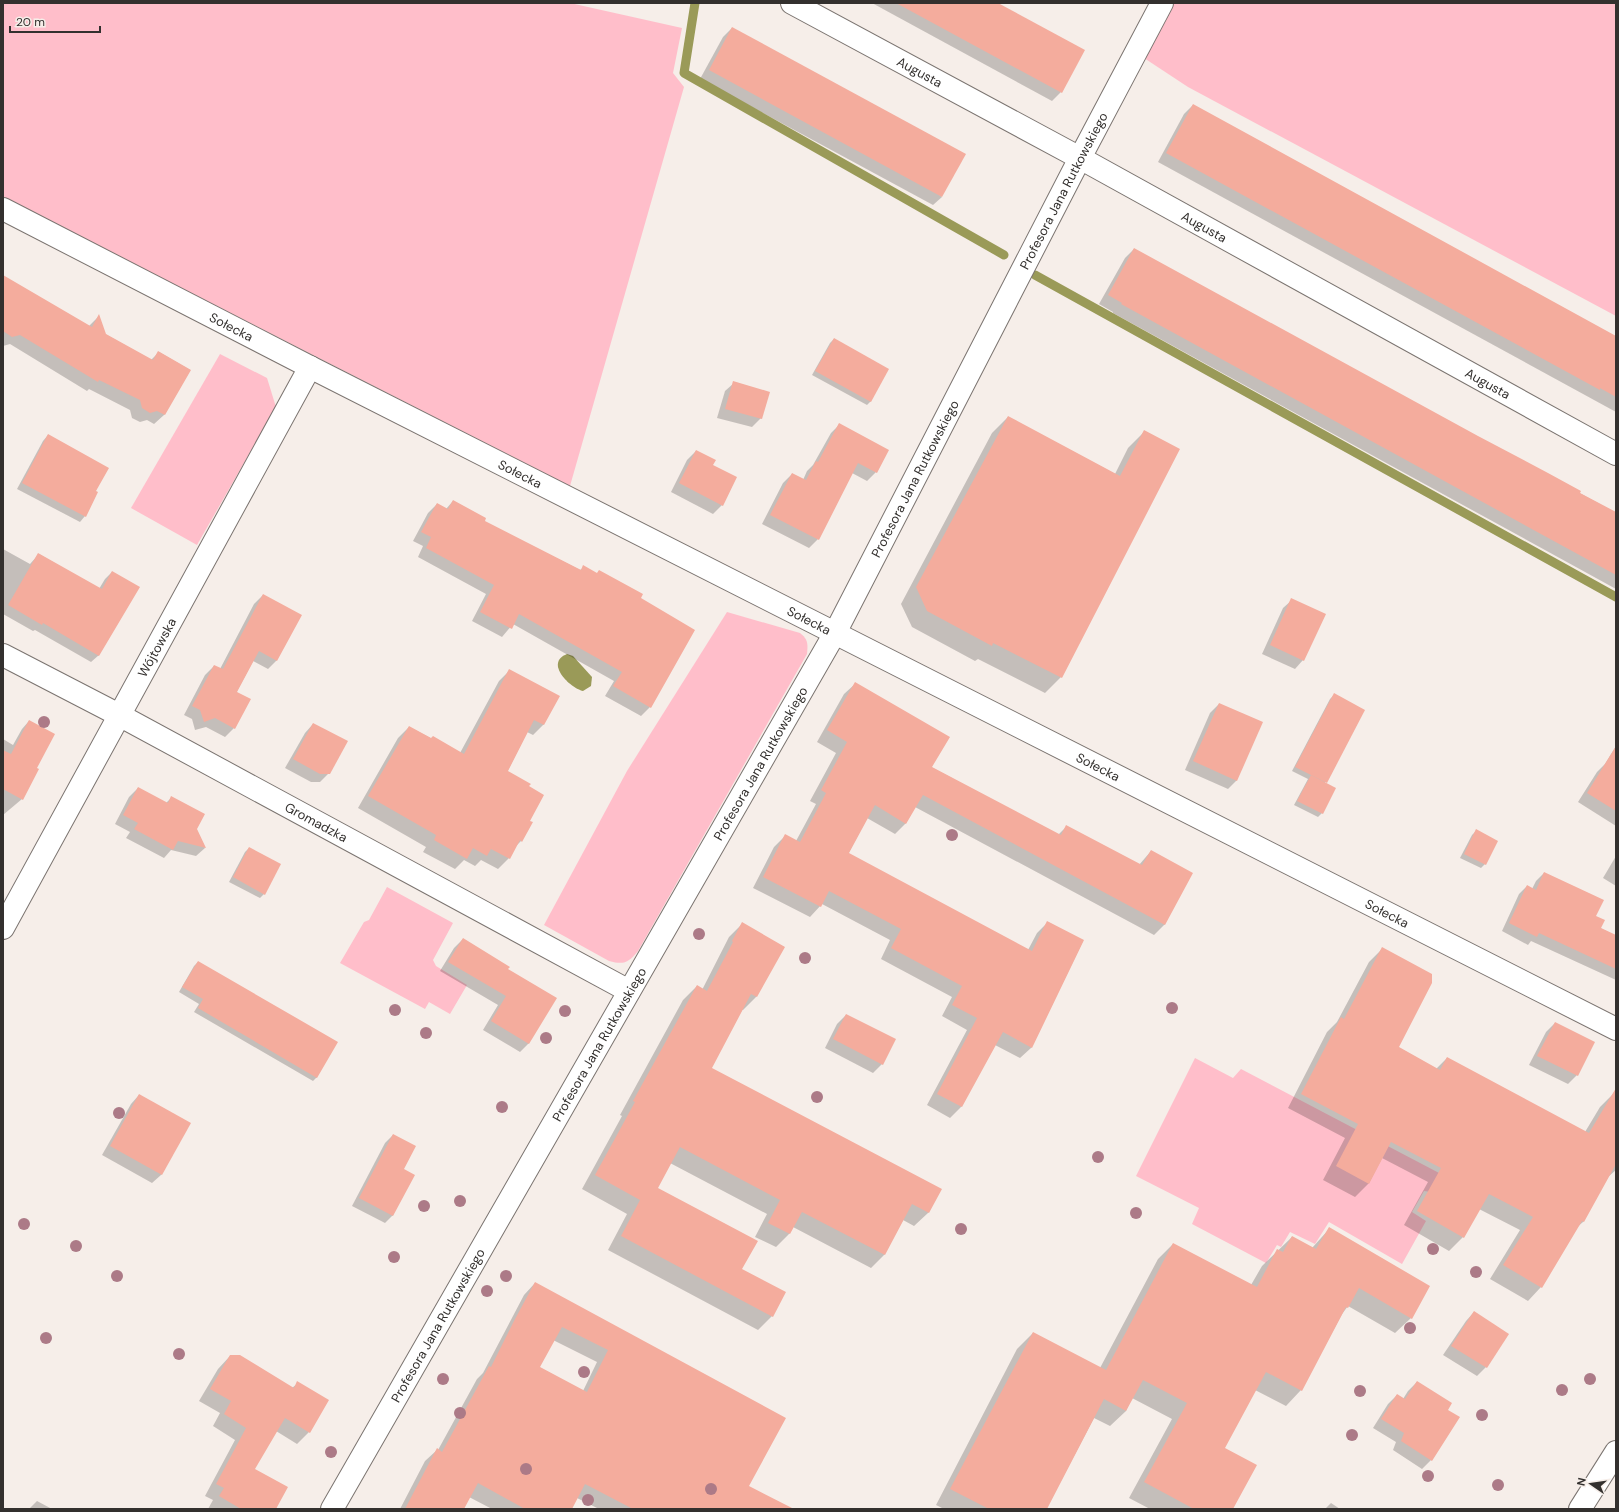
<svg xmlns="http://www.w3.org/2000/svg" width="1619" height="1512" viewBox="0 0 1619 1512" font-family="'DM Sans',sans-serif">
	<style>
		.green { fill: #ffbeca }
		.water { fill: #9a9a58 }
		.shadow { fill: #0003; fill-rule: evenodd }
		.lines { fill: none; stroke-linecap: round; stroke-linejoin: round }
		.stream { stroke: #9a9a58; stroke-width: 9 }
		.building { fill: #f4ac9d; fill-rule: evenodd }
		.street-casing { stroke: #7b7470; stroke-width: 24 }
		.secondary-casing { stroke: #7b7470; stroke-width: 24 }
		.street { stroke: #fff; stroke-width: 22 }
		.secondary { stroke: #fff; stroke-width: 22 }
		.tree { fill: #ac7a87 }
		.labels { text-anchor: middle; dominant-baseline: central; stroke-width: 3; stroke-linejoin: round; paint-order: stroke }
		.street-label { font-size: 13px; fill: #33302e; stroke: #f6eee9 }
	</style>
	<rect width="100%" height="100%" fill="#f6eee9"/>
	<!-- green -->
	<g class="green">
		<polygon points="3,3 570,3 682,28 673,73 684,87 570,486 3,197"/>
		<polygon points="1174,3 1616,3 1616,316 1188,87 1144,58"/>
		<polygon points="220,354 267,378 276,407 197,545 131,508"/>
		<path d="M727,612L800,633C808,639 808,644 807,654L638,951C628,963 624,965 609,961L544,925L627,771Z"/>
		<polygon points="387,887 453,923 433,960 436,966 467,985 450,1014 429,1002 425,1009 340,963 364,922 369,920"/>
		<polygon points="1195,1058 1233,1078 1241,1069 1441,1174 1431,1192 1424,1191 1412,1212 1426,1221 1402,1264 1329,1222 1315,1244 1290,1232 1281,1247 1277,1245 1266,1263 1192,1224 1199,1208 1136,1176"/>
	</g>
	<!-- water -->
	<path class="water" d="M567,654L573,656L592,677L591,686L583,691C570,688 544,663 567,654Z"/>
	<!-- shadow -->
	<g class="shadow">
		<polygon points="872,3 996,3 1083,51 1061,92 1052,101"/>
		<polygon points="732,28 942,197 933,205 700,79 723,37"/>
		<polygon points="1193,105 1616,337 1616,412 1158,162 1184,114"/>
		<polygon points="1134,249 1616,513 1616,589 1113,313 1113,312 1099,304 1125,258"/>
		<polygon points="3,279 89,326 99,316 105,334 151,360 159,352 190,370 164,415 154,424 147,420 140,422 132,418 130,410 89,389 87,391 10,344 3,346"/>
		<polygon points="834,339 871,401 867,405 812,375 830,343"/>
		<polygon points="734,383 761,418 752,427 717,418 725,391"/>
		<polygon points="1008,417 1115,474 1128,448 1144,432 1061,677 1045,693 978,659 975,661 912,627 901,604 992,433"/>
		<polygon points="840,424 876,472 867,481 852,473 818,539 809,548 762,524 783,483 792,474 803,480 807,471 813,465 831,433"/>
		<polygon points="48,435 95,491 85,516 80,522 17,489 43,441"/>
		<polygon points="696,451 712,465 722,505 713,514 671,492 687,460"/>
		<polygon points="453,501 483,521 580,570 584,567 640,599 650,707 641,716 605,696 614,681 513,624 502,637 472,621 486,594 418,557 423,546 413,541 428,513 437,504 446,509"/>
		<polygon points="3,549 30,564 39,554 99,589 105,579 112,572 99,655 91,662 35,630 33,631 3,614"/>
		<polygon points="263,595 277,660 268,669 253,661 236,693 234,728 225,737 206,727 195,730 192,719 184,715 205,675 214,666 220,669 254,604"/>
		<polygon points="1292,600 1303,660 1295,669 1262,654 1283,608"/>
		<polygon points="510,670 544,724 533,735 527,732 507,772 528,787 529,821 521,841 515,847 509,858 498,869 481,860 475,866 464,860 455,869 423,852 426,847 358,808 398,738 409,727 460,753 499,681"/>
		<polygon points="855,684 931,767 1058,835 1066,827 1139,865 1151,851 1165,924 1154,935 915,807 906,823 895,834 867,818 848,854 1028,950 1037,933 1048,922 1083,941 1031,1048 1020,1058 995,1045 961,1107 950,1118 927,1105 967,1030 942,1016 952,997 881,959 890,940 822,904 810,917 753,888 774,847 785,836 796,841 816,804 810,801 836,753 817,742 844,694"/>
		<polygon points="1334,695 1322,813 1318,817 1294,805 1308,779 1292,771 1330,699"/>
		<polygon points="1219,704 1237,780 1228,789 1185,770 1210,713"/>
		<polygon points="29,721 22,799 3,815 3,739 13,745 22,729"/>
		<polygon points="313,724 329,773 320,782 311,782 285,768 305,733"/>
		<polygon points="1616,746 1616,826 1578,802 1597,772 1605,764"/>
		<polygon points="138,788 166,803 171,798 196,828 205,848 196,856 171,850 164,858 126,838 130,832 115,824 129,797"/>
		<polygon points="1476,831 1485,864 1481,868 1460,858 1472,835"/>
		<polygon points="249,848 264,894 260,898 229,882 245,852"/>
		<polygon points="1616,856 1616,886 1603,878"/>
		<polygon points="1544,873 1595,917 1600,928 1616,936 1616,980 1531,941 1528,945 1502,931 1519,894 1527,886 1532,889 1536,881"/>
		<polygon points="742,924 784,947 756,997 743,1010 742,1010 710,1068 940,1189 928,1213 914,1226 903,1220 884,1255 871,1268 793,1227 789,1234 776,1247 755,1237 767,1214 670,1163 657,1188 741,1269 772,1316 758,1330 608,1250 627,1214 582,1189 622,1116 620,1115 683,1000 697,986 702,990 729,937"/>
		<polygon points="463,939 507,970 529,1043 520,1052 483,1030 498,1005 440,971 454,948"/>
		<polygon points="1382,949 1398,1047 1436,1069 1447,1058 1585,1132 1600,1107 1614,1093 1616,1094 1616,1170 1608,1177 1583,1222 1575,1229 1541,1287 1528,1301 1490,1279 1520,1230 1479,1209 1463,1237 1449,1251 1404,1225 1428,1182 1382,1158 1369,1183 1355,1197 1323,1180 1345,1138 1288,1108 1327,1032 1337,1022 1369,962"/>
		<polygon points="198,962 317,1077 313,1081 194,1012 199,1004 179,992 194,966"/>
		<polygon points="846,1015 882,1064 873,1073 825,1048 837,1024"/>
		<polygon points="1555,1023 1577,1075 1568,1084 1529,1065 1546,1032"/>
		<polygon points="139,1095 189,1123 161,1175 152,1183 102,1155 131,1104"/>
		<polygon points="393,1135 402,1169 393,1215 385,1223 352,1206 385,1143"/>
		<polygon points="1330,1228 1411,1318 1395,1333 1348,1306 1342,1314 1301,1390 1286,1406 1255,1390 1224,1448 1231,1509 1150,1509 1129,1498 1172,1419 1132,1398 1126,1411 1110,1426 1094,1418 1046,1509 944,1509 936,1505 1017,1349 1033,1333 1100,1368 1158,1259 1173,1244 1251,1285 1262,1266 1292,1237 1312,1248"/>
		<path d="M535,1283L784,1418L747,1486L768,1509H599L577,1498L571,1509H492L469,1497L459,1509H400L425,1461L437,1450H438L477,1379L483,1373L524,1295ZM553,1340L597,1362L583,1391L539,1367Z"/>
		<polygon points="1474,1312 1486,1367 1477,1376 1443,1355 1466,1321"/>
		<polygon points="230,1356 292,1388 298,1383 309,1432 297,1444 276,1431 254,1469 275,1509 208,1509 213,1500 205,1496 235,1440 213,1426 220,1413 199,1401 218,1369"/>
		<polygon points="1417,1382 1446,1410 1431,1460 1422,1469 1393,1450 1396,1442 1373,1428 1388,1404 1397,1395 1403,1399 1408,1391"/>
		<polygon points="37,1501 52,1509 29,1509"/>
		<polygon points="1331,1503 1340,1509 1325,1509"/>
	</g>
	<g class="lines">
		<!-- stream -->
		<g class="stream">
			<polyline points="695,3 684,73 1004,255"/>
			<polyline points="1035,275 1616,597"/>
		</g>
	</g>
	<!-- building -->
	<g class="building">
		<polygon points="896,3 998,3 1085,50 1062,93"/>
		<polygon points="732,27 966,154 942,197 709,70"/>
		<polygon points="1193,104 1616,336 1616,397 1600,388 1600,390 1166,153"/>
		<polygon points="1134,248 1478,436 1548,473 1581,491 1580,493 1616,512 1616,575 1121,304 1122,303 1108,295"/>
		<polygon points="3,275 92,327 99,314 106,334 153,360 158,351 191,370 165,415 157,411 150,413 142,408 140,400 99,380 98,382 20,335 12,337 3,331"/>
		<polygon points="834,338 889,369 871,402 815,371"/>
		<polygon points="733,381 770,392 762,419 725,409"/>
		<polygon points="1008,416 1120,476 1144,430 1180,449 1062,678 993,643 992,646 927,611 916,587"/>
		<polygon points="839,423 889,450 877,473 858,463 819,540 770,515 792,473 806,480 816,461 818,462"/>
		<polygon points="48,434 109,468 96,491 98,492 86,517 22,483"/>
		<polygon points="696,450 716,460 713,465 737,477 723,506 679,483"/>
		<polygon points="453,500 486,518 485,521 581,570 583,565 597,573 599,570 643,594 641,598 695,630 651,708 613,686 622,672 519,614 512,629 480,612 494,585 426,548 431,537 421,532 437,503 448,509"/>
		<polygon points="38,553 102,589 112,571 140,587 99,656 43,623 42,625 8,605"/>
		<polygon points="263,594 302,615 277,661 259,651 237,692 251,699 235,729 215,718 204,722 200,710 192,706 214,665 223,669"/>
		<polygon points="1291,598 1326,614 1304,661 1270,645"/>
		<polygon points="509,669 560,696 544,725 534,720 508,771 531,784 529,786 544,795 530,821 533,822 522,842 520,840 510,859 491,849 487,856 473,848 467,859 434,840 436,835 368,796 409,726 431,738 433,736 464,754"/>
		<polygon points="855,682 950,737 932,767 1061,835 1066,825 1142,865 1151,850 1193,873 1165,925 923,795 906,824 875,805 849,853 1032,951 1047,921 1084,940 1032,1048 1003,1032 962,1107 937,1094 977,1018 952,1005 962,986 891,948 901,929 829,891 821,907 763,877 785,834 800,842 826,793 821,790 847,742 827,730"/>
		<polygon points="1334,693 1365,710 1327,783 1295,767"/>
		<polygon points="1219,703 1263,722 1237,781 1193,761"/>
		<polygon points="29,720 55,734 37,768 39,769 23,800 3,789 3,750 11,754"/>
		<polygon points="313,723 348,741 330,774 320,774 293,759"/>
		<polygon points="1616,746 1616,811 1587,793"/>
		<polygon points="1311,775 1336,788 1323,814 1297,801"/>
		<polygon points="138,787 168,803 171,796 205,814 197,829 206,848 178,841 173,850 134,829 138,823 123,815"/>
		<polygon points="1476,829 1498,841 1486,865 1464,854"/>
		<polygon points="249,847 281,864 265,895 233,877"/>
		<polygon points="1544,872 1604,900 1596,916 1605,920 1601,928 1616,935 1616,969 1539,933 1537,937 1509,923 1527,885 1536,890"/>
		<polygon points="742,922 785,947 757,997 751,994 712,1068 942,1189 929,1213 912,1204 885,1255 802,1212 790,1234 768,1223 780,1200 680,1147 658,1188 758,1241 742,1269 786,1292 773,1317 621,1236 640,1200 595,1175 635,1102 633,1101 697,985 707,991 733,942 732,941"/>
		<polygon points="463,938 510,967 508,969 557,998 529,1044 491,1021 506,996 448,962"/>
		<polygon points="1382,947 1432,974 1432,983 1399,1047 1440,1070 1447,1057 1589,1133 1616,1088 1616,1164 1584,1222 1582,1221 1542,1288 1503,1265 1533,1217 1489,1194 1464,1238 1417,1211 1441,1168 1391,1142 1369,1184 1336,1166 1358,1124 1301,1094 1341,1017 1344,1019"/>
		<polygon points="198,961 338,1042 317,1078 198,1008 203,999 182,987"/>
		<polygon points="846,1014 896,1039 883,1065 833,1039"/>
		<polygon points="1555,1022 1595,1042 1578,1076 1537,1056"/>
		<polygon points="139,1094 191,1123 162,1175 110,1146"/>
		<polygon points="393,1134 416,1146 404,1169 415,1175 393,1216 359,1198"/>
		<polygon points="1329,1227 1430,1286 1412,1319 1359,1288 1348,1308 1346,1307 1302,1391 1266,1372 1225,1448 1257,1465 1233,1509 1194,1509 1144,1482 1187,1403 1143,1380 1126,1411 1104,1399 1047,1509 989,1509 950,1489 1033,1332 1106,1370 1173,1243 1257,1287 1277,1249 1283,1252 1292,1236 1316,1249"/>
		<path d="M535,1282L786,1418L749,1486L794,1509H633L585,1484L572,1509H525L478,1483L464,1509H405L437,1448L442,1452L489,1366L491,1367L514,1321ZM562,1327L608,1350L587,1392L540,1367Z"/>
		<polygon points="1474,1311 1509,1334 1487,1368 1451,1346"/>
		<polygon points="230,1355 240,1355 294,1388 297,1381 329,1400 310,1433 285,1418 255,1469 288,1487 276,1509 241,1509 219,1496 224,1488 216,1484 246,1428 224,1414 231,1401 210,1389"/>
		<polygon points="1417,1381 1452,1403 1448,1410 1460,1417 1432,1461 1401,1441 1404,1433 1381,1419 1397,1394 1405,1399"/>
	</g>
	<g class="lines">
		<defs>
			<g id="street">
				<path id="s1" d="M792,3L1080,158L1616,454"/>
				<path id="s2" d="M3,209L310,367L1616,1029"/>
				<path id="s3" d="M3,655L119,715L629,991"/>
				<path id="s4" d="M3,928L310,367"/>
				<path id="s5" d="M332,1509L835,633L1080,158L1162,3"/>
			</g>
			<polyline id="secondary" points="1580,1509 1616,1452"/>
		</defs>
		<!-- street casing -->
		<use href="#street" class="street-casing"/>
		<!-- secondary casing -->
		<use href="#secondary" class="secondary-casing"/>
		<!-- street -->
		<use href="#street" class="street"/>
		<!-- secondary -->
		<use href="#secondary" class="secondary"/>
	</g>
	<!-- trees -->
	<g class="tree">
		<circle cx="44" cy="722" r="6"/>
		<circle cx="952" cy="835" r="6"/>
		<circle cx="699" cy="934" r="6"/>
		<circle cx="805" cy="958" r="6"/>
		<circle cx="1172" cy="1008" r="6"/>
		<circle cx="395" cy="1010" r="6"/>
		<circle cx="565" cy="1011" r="6"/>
		<circle cx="426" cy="1033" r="6"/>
		<circle cx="546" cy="1038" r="6"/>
		<circle cx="817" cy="1097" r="6"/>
		<circle cx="502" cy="1107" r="6"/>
		<circle cx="119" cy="1113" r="6"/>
		<circle cx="1098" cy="1157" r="6"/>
		<circle cx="460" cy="1201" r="6"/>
		<circle cx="424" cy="1206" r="6"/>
		<circle cx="1136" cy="1213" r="6"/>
		<circle cx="24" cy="1224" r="6"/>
		<circle cx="961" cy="1229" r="6"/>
		<circle cx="76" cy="1246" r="6"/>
		<circle cx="1433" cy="1249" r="6"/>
		<circle cx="394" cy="1257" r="6"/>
		<circle cx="1476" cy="1272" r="6"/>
		<circle cx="117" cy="1276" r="6"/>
		<circle cx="506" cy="1276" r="6"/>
		<circle cx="487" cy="1291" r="6"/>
		<circle cx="1410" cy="1328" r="6"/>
		<circle cx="46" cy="1338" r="6"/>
		<circle cx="179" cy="1354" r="6"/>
		<circle cx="584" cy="1372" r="6"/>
		<circle cx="443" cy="1379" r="6"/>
		<circle cx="1590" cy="1379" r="6"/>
		<circle cx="1562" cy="1390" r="6"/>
		<circle cx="1360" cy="1391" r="6"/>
		<circle cx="460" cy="1413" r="6"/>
		<circle cx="1482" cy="1415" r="6"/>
		<circle cx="1352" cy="1435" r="6"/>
		<circle cx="331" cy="1452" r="6"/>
		<circle cx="526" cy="1469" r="6"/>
		<circle cx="1428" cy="1476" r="6"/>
		<circle cx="1498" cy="1485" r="6"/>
		<circle cx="711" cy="1489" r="6"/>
		<circle cx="588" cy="1500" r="6"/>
	</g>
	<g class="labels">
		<!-- street labels -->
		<g class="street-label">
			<text stroke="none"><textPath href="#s1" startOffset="145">Augusta</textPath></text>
			<text stroke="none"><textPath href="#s5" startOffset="1508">Profesora Jana Rutkowskiego</textPath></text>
			<text stroke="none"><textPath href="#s1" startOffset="469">Augusta</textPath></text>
			<text stroke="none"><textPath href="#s2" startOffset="257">Sołecka</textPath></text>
			<text stroke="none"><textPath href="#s1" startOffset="793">Augusta</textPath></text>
			<text stroke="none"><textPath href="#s2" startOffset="581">Sołecka</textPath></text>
			<text stroke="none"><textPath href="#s5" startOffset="1184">Profesora Jana Rutkowskiego</textPath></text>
			<text stroke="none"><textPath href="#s2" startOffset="905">Sołecka</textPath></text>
			<text stroke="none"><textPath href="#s4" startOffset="320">Wójtowska</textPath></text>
			<text stroke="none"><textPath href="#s5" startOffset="860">Profesora Jana Rutkowskiego</textPath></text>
			<text stroke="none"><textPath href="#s2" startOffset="1229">Sołecka</textPath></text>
			<text stroke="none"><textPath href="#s3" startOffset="355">Gromadzka</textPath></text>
			<text stroke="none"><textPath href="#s2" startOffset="1553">Sołecka</textPath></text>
			<text stroke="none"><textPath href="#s5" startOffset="536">Profesora Jana Rutkowskiego</textPath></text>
			<text stroke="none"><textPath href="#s5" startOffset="212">Profesora Jana Rutkowskiego</textPath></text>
		</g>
	</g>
	<!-- border -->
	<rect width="1619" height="1512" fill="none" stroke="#33302e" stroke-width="8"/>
	<!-- north arrow -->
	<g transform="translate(1591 1484) rotate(283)" stroke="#f6eee9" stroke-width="3" paint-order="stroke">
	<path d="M0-3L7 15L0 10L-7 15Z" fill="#33302e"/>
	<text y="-6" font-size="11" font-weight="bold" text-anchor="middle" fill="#33302e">N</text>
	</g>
	<!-- scale -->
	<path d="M10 26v6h90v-6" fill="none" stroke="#33302e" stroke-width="2"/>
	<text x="16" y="26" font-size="12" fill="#33302e" stroke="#f6eee9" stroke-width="3" paint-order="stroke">20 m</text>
</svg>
